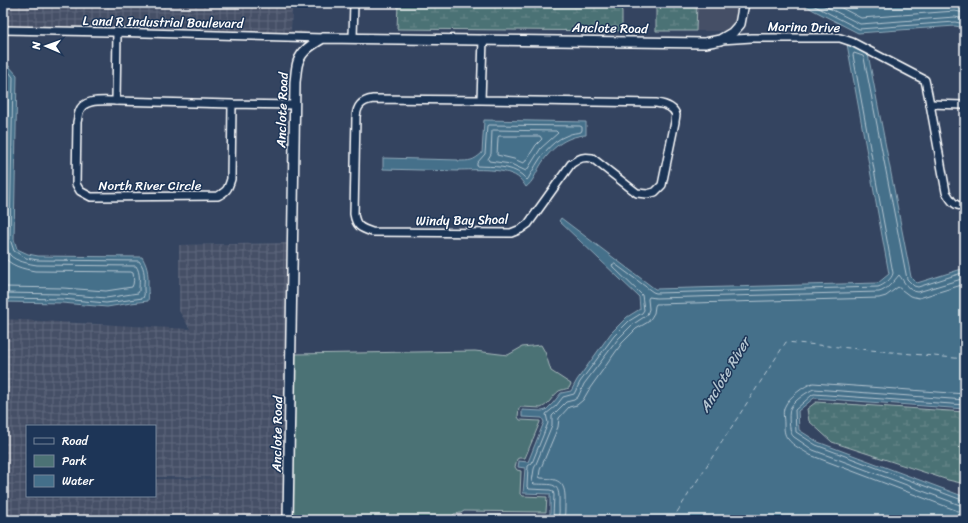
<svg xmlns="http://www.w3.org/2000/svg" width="968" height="523" viewBox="0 0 968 523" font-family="Sriracha,sans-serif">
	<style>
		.built { fill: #444f66 }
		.industrial { fill: url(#industrial-grid); fill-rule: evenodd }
		.wetland { fill: url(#wetland-marsh); stroke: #a6b8ba }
		.park { fill: #4c7275; stroke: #a6b8ba }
		.water { fill: #446f8a; stroke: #8fa9b9 }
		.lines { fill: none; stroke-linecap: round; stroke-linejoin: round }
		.shore { stroke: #b4c5d0; stroke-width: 1 }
		.ferry { stroke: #b4c5d0; stroke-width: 1; stroke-dasharray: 5 4; stroke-linecap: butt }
		.minor-casing { stroke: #fff; stroke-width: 10 }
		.tertiary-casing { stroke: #fff; stroke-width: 12 }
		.minor { stroke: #1d3557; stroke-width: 7 }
		.tertiary { stroke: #1d3557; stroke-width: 9 }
		.labels { text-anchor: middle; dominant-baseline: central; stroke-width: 3; stroke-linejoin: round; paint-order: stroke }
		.street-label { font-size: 13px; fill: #fff; stroke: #1d3557 }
		.water-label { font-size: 14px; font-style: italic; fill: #b4c5d0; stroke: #1d3557 }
	</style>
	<defs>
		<pattern id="industrial-grid" width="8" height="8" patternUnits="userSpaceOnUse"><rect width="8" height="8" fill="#444f66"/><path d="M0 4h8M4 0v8" fill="none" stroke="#60697d"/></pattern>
		<pattern id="wetland-marsh" width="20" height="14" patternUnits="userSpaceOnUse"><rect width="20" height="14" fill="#4c7275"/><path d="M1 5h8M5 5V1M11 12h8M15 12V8" fill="none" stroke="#67878a"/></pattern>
	</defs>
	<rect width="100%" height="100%" fill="#344460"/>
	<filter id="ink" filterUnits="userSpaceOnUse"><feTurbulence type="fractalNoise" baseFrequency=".025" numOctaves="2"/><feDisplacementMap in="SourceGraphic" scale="8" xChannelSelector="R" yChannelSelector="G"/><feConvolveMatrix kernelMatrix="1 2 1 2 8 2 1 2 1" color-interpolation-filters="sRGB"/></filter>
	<g filter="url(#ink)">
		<!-- built -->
		<polygon class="built" points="697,3 740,3 737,18 726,31 696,31"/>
		<!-- industrial -->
		<g class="industrial">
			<polygon points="4,3 292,3 291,31 307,31 303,33 3,26"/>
			<path d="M287,243L286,354L285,393L284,394L282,519L283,520H3V478L15,477H3V319L190,329L179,311V245ZM27,426H155V477L228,478L155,479V496H27Z"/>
		</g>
		<!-- wetland -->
		<g class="wetland">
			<polygon points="398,3 620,3 622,12 622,31 397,29"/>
			<polygon points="656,3 697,3 696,31 656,31"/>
			<polygon points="816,402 965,412 965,484 948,480 832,442 809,421 807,409"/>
		</g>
		<!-- park -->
		<path class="park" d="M541,345L545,352L551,371L571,384L569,388C566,389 561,390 559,391C552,396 550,404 541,408L521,407L519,408L518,417L520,420L540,421V422L525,458H519L517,459L515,467L517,470L521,471L520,494L523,496L547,497L546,512L464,511L461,513L454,514L453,516L451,517L450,520H292L295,354L475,351L508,355L522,347Z"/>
		<!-- water -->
		<g class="water">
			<polygon points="802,3 965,3 965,28 955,26 858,33 813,10"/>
			<polygon points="847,44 868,54 911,277 917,283 965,268 965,409 814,398 798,411 799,430 818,442 965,497 965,520 453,520 464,520 464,515 550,515 550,494 523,493 525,468 518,467 519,461 528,462 544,422 542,418 522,417 522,410 542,411 546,410 553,403 561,393 571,391 577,380 611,333 627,317 640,309 639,297 559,221 561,218 655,289 878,283 889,274"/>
			<path d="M3,63L8,65L17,75L14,239L17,249L28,254L38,256L142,257C149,269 148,276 148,288C148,293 149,297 148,301L131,303L107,307L62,303L3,302Z"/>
			<path d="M484,120L586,122V135C565,136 550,149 540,166C536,173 533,182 526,187C524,184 522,181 520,179C508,167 474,170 458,170V171L383,169V158L458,160V161C470,161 473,161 482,153Z"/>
		</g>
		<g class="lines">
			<!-- shore -->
			<g class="shore">
				<polyline points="809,3 859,29 955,22 965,24"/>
				<polyline points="819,3 860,24 955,17 965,19"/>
				<polyline points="832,3 861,18 955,11 965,13"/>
				<path d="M3,67L6,68L13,77L10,239L14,251L26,258L38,260L139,261C146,269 144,279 144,288C144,293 145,294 143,298L106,303L62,299L3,298"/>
				<path d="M3,73L8,79L5,239C5,244 7,251 10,255C15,261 30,264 37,265L136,266C141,273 139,283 139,291L138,293L106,298L62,294L3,293"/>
				<path d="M489,125L580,126L582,127V130L581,132C577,133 572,133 568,135C548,142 538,161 528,179L527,180C525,178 524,177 522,175C510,165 493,167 478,166H477V163L485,154L487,126Z"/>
				<polygon points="493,130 556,131 558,133 541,148 527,170 526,171 511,164 489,161 488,159 491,154 492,131"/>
				<polygon points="499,136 540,136 542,139 536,145 525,162 523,163 514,159 497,155 498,138"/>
				<path d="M3,255C9,266 24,269 35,271L131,272L133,273C134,277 134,284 132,287L106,291L63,288L3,287"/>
				<path d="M965,394L813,383C805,385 788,398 785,406C782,411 784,418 784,424C784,429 784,435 788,439C793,446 803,450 810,455L958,511L965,512"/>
				<path d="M965,400L814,389C808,391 794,401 791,407C788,411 789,427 791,432C792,435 792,435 794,437L813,450L960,505L965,506"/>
				<polyline points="965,405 814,394 812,395 795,410 796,432 816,445 962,500 965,501"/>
				<path d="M468,520L470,519H549L553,517L554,495L553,491L550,490L529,489L527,487L528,466L532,463L548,423L546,414L556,406L563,397L574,394L580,382L614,336L629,321L642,313L644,310L642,295L613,267L612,265L613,264H615L653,292L656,293L878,287C884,285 892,279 893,273L853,55L854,53L863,56L864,58L907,279L914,286L918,287L965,272"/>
				<path d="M557,520C560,515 559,509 559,504C560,481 553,485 534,484L532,482L534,469L536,464L552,425V416L566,402L574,400L578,397L584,384L618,339L632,325L647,315L649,309L648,299L649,297L656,298L879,292C887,290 894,281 899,275C905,282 907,291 918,292L965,278"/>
				<path d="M564,520C565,515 565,509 565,504C566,483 561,479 541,478L539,477L540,470L558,427L559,418L569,407L577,405L583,400L590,388L622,343L636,329L648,322L651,318L654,313L655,306L656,304L879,298L886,296L898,287L910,296L919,298L965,284"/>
			</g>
			<!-- ferry -->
			<polyline class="ferry" points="672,520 786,342 965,359"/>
			<defs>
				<g id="minor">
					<polyline points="3,30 110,32 323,38"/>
					<polyline points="353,37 354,3"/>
					<polyline points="721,40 752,38 840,38 852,42 925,80 930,104"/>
					<path d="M481,100L656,103C663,104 674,107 676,115C676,115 675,121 675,122L662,185L655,192L647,194L637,193L592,158C582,156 579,159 571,164L528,224L521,229L511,233L372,232C360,228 356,226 354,214L356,117C357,106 361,101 373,99L481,100L483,39"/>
					<polyline points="116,101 117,32"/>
					<path d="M232,104L116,101C104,101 83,98 79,112C78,115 78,119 77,122L76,184L80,191L91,197L218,196C227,191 228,189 231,179L232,104L294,105"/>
					<path d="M965,106L963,105L930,104L946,192C951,200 954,207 965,206"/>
				</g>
				<path id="tertiary" d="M288,520L295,82C296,75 296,68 298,62C302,50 313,44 323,38L705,43L720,40L732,33L740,24L744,3"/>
			</defs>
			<!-- minor casing -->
			<use href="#minor" class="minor-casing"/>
			<!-- tertiary casing -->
			<use href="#tertiary" class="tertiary-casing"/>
			<!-- minor -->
			<use href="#minor" class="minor"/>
			<!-- tertiary -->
			<use href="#tertiary" class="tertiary"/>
		</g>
	</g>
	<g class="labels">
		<!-- street labels -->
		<g class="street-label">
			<text transform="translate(163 22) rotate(1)">L and R Industrial Boulevard</text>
			<text transform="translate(804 27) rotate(1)">Marina Drive</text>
			<text transform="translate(610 28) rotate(1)">Anclote Road</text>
			<text transform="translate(282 110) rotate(-88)">Anclote Road</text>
			<text x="150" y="185">North River Circle</text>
			<text transform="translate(462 220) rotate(-1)">Windy Bay Shoal</text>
			<text transform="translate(277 434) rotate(-89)">Anclote Road</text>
		</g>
		<!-- water labels -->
		<g class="water-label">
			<text transform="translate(725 375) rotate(-59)">Anclote River</text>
		</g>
	</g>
	<!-- margin -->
	<rect width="968" height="523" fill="none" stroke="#1d3557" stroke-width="16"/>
	<rect x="8" y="8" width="952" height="507" fill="none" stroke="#fff" stroke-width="1.5" filter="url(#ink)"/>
	<!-- legend -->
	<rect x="26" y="425" width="130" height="72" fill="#1d3557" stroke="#77869a"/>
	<rect x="34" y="438" width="20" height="6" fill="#1d3557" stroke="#77869a"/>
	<text x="62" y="445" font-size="12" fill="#ffffff">Road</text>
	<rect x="34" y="455" width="20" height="12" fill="#4c7275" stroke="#77869a"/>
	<text x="62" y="465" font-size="12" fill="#ffffff">Park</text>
	<rect x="34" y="475" width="20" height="12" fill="#446f8a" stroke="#77869a"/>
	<text x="62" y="485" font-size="12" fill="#ffffff">Water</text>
	<!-- north arrow -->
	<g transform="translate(46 46) rotate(272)" stroke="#1d3557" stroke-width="3" paint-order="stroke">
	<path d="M0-3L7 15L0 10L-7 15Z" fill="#ffffff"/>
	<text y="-6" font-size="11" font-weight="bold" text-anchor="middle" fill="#ffffff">N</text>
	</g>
</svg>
